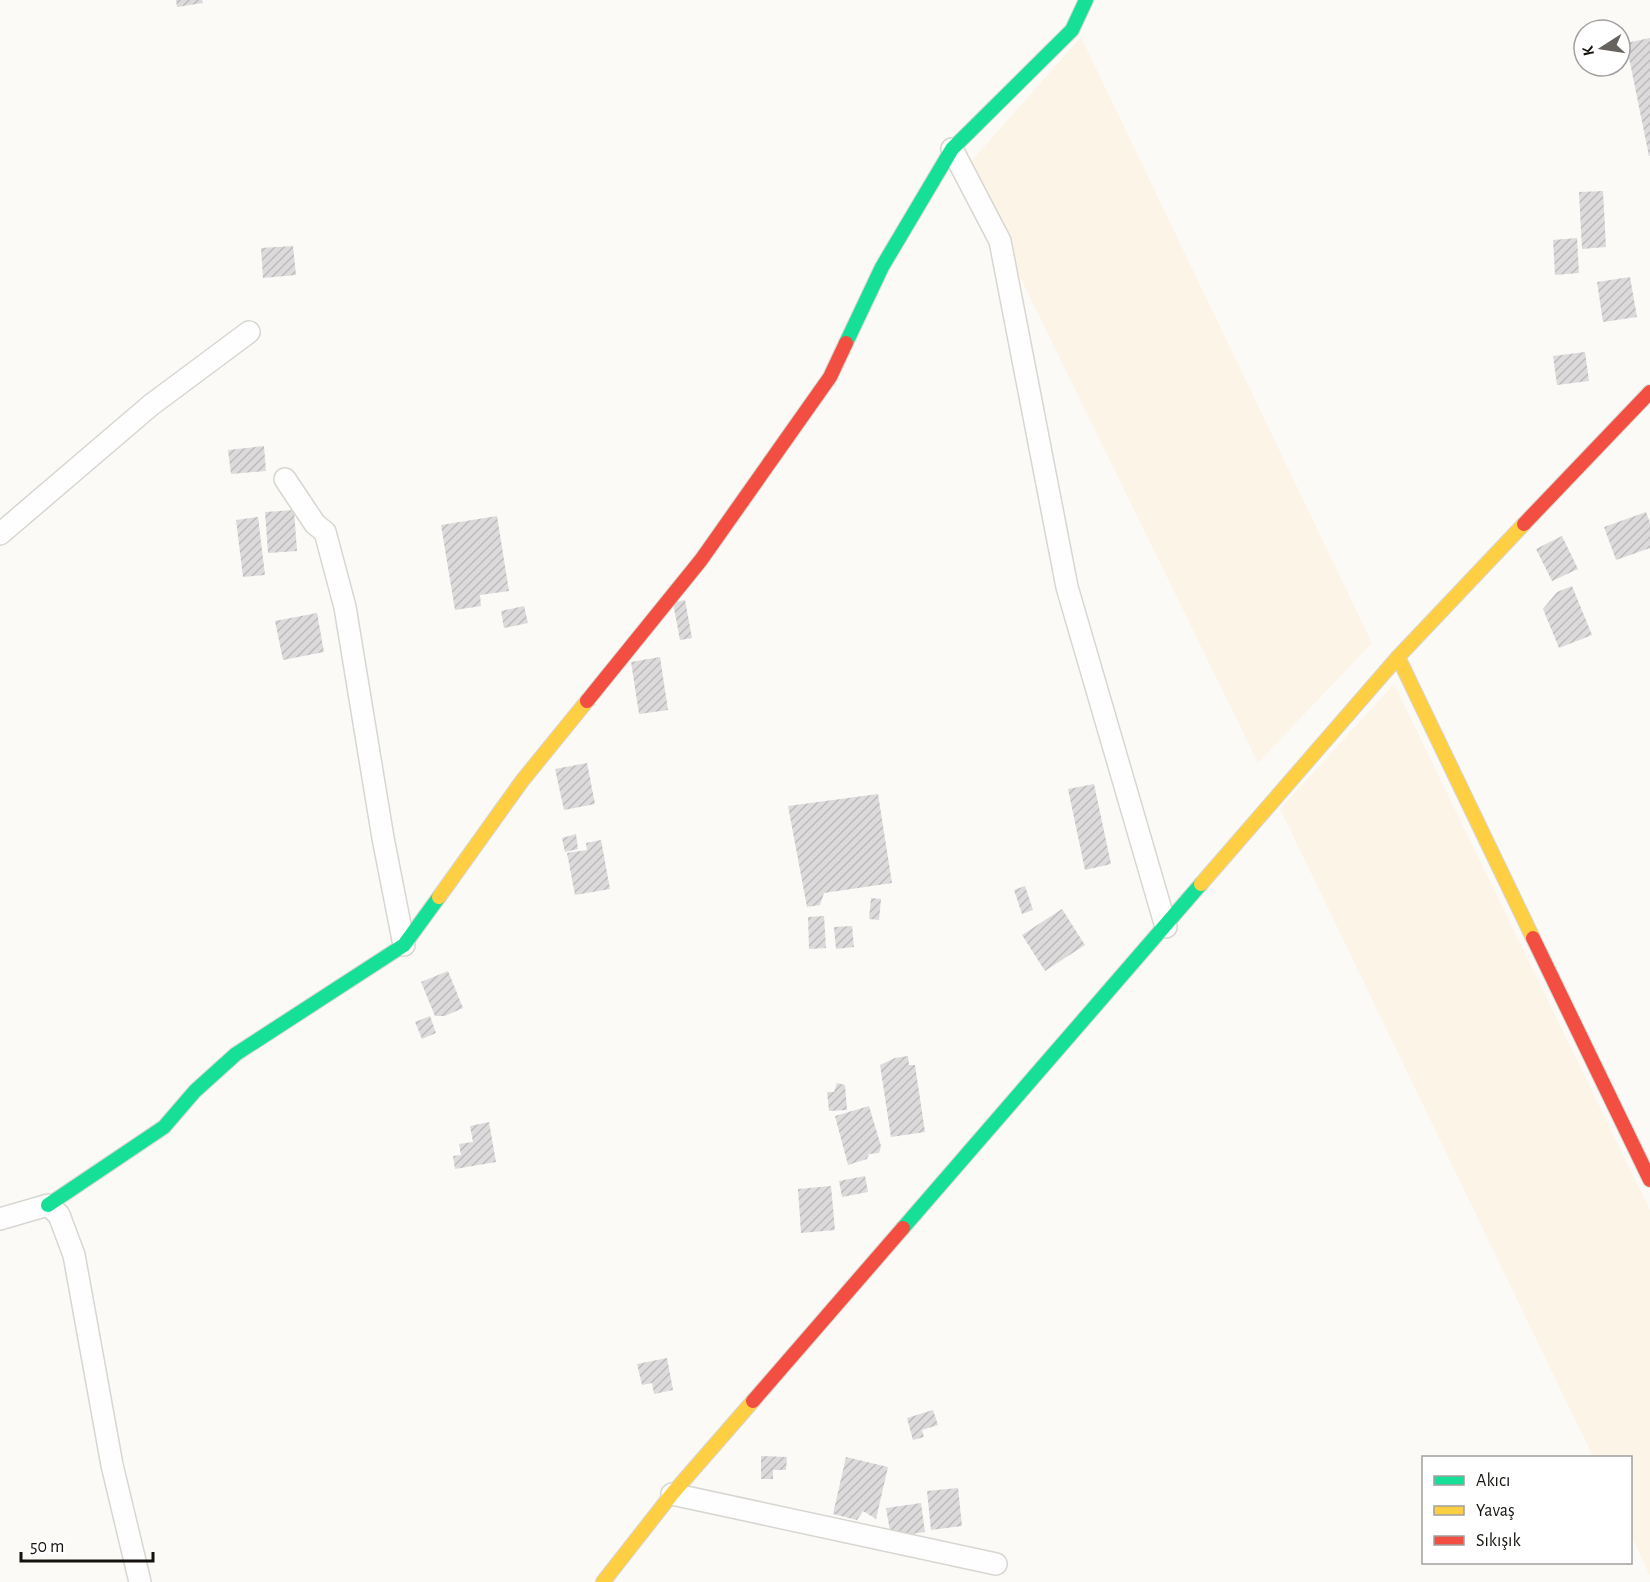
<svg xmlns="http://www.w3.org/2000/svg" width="1650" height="1582" viewBox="0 0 1650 1582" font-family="'Alegreya Sans',sans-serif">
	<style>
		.built { fill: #fdf4e8 }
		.building { fill: url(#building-hatch) }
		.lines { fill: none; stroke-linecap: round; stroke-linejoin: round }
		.street-casing { stroke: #d8d6d1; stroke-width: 24 }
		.fast-casing { stroke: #d8d6d1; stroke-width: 16 }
		.slow-casing { stroke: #d8d6d1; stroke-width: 16 }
		.jam-casing { stroke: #d8d6d1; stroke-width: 16 }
		.street { stroke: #fffefe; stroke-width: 21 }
		.fast { stroke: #16e098; stroke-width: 14 }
		.slow { stroke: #ffcf43; stroke-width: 14 }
		.jam { stroke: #f24e42; stroke-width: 14 }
	</style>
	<defs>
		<pattern id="building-hatch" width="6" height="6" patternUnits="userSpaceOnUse" patternTransform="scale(1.5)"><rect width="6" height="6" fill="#dcdadb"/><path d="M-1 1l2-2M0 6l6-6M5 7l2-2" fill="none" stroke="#bcbabb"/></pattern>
	</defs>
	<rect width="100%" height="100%" fill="#fcfaf7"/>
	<!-- built -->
	<g class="built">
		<polygon points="1081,37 1372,643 1258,763 966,167"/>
		<polygon points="1394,684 1650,1210 1650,1576 1631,1535 1630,1458 1593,1457 1280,809"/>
	</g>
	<!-- building -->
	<g class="building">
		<polygon points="176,0 202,0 203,3 177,7"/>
		<polygon points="1650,38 1650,156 1649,156 1626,43"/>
		<polygon points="1603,191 1606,247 1582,249 1579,192"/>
		<polygon points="1577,238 1579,273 1555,275 1553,240"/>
		<polygon points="293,246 296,275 263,278 261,248"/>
		<polygon points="1630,277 1637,317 1603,322 1597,282"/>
		<polygon points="1585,352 1589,381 1557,385 1553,356"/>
		<polygon points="264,446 266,471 231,474 228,450"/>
		<polygon points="294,510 297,551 268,553 265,512"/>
		<polygon points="1646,512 1650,523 1650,548 1616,560 1604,527"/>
		<polygon points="497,516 509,591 480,595 481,606 455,610 441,525"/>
		<polygon points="258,517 265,575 243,577 236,520"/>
		<polygon points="1562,536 1578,569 1552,581 1536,549"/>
		<polygon points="1572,586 1592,635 1559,648 1543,609 1557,592"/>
		<polygon points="685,600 692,638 680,640 673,603"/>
		<polygon points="524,606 528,623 504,628 501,611"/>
		<polygon points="317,613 324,652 283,660 275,621"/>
		<polygon points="660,657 668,710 639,714 631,662"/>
		<polygon points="587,763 595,804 564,810 555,769"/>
		<polygon points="1094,784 1111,864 1085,870 1068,789"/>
		<polygon points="878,794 892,883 824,893 820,905 807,907 788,806"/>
		<polygon points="576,834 578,849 565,852 562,838"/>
		<polygon points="601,840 610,889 575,895 567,853 587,850 586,843"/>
		<polygon points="1025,886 1033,910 1022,914 1014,890"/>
		<polygon points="871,898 881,899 879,920 869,919"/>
		<polygon points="1062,909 1085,945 1045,971 1022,935"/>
		<polygon points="824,916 826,948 809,949 808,917"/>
		<polygon points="852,926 854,947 836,949 834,927"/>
		<polygon points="448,971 463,1008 445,1016 435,1016 421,982"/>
		<polygon points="430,1016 436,1033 422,1039 415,1022"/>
		<polygon points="908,1056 909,1065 915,1065 925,1132 891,1137 880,1065 895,1058"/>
		<polygon points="837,1083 845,1085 847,1110 829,1111 827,1092 834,1092"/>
		<polygon points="869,1106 881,1146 879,1153 869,1154 867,1159 848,1165 835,1116"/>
		<polygon points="489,1122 496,1162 455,1169 453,1156 461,1155 459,1144 473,1142 470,1126"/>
		<polygon points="865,1176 868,1192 842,1197 839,1181"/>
		<polygon points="831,1186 835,1230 801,1233 798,1189"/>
		<polygon points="667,1358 673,1390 654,1394 652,1383 642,1385 637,1364"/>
		<polygon points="933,1410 938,1425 922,1430 924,1437 913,1440 907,1418"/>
		<polygon points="761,1456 787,1457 786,1470 773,1470 773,1479 761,1479"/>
		<polygon points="846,1457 888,1467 876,1519 863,1511 857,1520 833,1514"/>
		<polygon points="958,1488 962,1526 931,1530 927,1491"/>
		<polygon points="921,1503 925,1532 891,1537 886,1508"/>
	</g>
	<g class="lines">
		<defs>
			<g id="street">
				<polyline points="952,149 1000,241 1067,587 1166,927"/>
				<polyline points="285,479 315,524 325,532 345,607 383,838 404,945"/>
				<polyline points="0,534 151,405 249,332"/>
				<polyline points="0,1219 48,1205 59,1215 74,1255 112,1465 140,1582"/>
				<polyline points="672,1494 996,1564"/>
			</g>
			<g id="fast">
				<polyline points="846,343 882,267 952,149 1072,30 1086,0"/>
				<polyline points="48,1205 164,1127 195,1091 236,1054 404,945 439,897"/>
				<polyline points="903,1228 1201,884"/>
			</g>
			<g id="slow">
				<polyline points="1398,657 1533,938"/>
				<polyline points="1201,884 1398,657 1524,524"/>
				<polyline points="439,897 522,781 587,701"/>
				<polyline points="603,1582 672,1494 753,1401"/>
			</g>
			<g id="jam">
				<polyline points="1524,524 1650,392"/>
				<polyline points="587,701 701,560 830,377 846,343"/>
				<polyline points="1533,938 1650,1180"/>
				<polyline points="753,1401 903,1228"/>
			</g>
		</defs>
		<!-- street casing -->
		<use href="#street" class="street-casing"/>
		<!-- fast casing -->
		<use href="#fast" class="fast-casing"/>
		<!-- slow casing -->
		<use href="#slow" class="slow-casing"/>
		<!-- jam casing -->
		<use href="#jam" class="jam-casing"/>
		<!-- street -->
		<use href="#street" class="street"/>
		<!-- fast -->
		<use href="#fast" class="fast"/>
		<!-- slow -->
		<use href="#slow" class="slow"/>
		<!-- jam -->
		<use href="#jam" class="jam"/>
	</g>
	<!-- legend -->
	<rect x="1422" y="1456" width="210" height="108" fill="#ffffff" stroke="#a1a09e" stroke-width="1.5"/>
	<rect x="1434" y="1476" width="30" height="9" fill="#16e098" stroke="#a1a09e" stroke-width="1.5"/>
	<text x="1476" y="1486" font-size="18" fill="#15120d">Akıcı</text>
	<rect x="1434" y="1506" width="30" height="9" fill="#ffcf43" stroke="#a1a09e" stroke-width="1.5"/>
	<text x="1476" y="1516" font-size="18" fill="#15120d">Yavaş</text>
	<rect x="1434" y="1536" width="30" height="9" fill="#f24e42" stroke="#a1a09e" stroke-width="1.5"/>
	<text x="1476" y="1546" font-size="18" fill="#15120d">Sıkışık</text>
	<!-- north arrow -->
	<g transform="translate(1602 48) rotate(258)"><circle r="28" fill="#ffffff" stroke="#a1a09e" stroke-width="1.5"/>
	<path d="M0-4.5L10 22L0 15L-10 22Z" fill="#66635f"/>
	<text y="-9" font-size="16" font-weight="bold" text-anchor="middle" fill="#15120d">K</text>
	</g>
	<!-- scale -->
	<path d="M21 1552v9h132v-9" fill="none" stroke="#15120d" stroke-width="3"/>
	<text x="30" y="1552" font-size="18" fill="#15120d" stroke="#ffffff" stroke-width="4.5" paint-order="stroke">50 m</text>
</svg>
